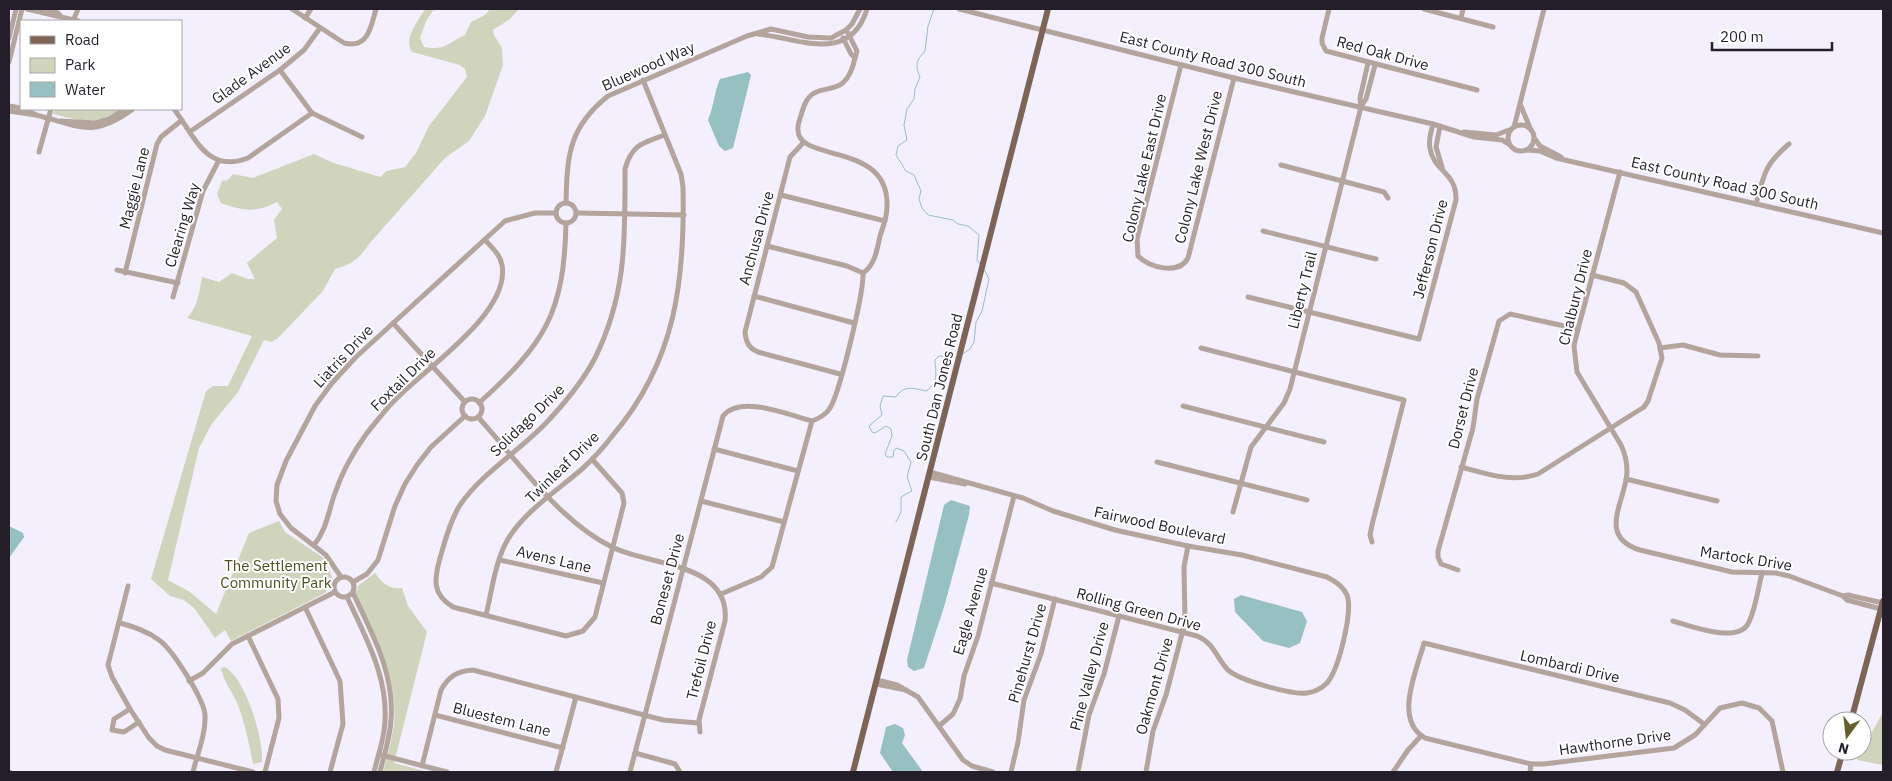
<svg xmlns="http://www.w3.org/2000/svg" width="1892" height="781" viewBox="0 0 1892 781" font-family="'IBM Plex Sans',sans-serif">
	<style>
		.green { fill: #d1d4bc }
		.water { fill: #96c0c2 }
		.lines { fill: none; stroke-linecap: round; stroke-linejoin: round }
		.stream { stroke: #96c0c2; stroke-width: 1 }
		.minor { stroke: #b3a49d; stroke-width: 5 }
		.major { stroke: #7e6357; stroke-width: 6 }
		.labels { text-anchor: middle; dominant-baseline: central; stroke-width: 4; stroke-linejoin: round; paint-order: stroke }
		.street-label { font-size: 15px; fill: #231e2a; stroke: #fff }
		.park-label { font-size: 15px; fill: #4c4f19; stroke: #fff }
	</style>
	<rect width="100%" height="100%" fill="#f3effc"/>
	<!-- green -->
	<g class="green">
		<path d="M425,9H434L426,21L420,38L424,47C445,51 448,43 465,35L471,22L485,15L490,9H519L510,19L493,30L494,35L502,48L503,65L485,116L469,141L445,158L369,244C360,258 351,265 335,269L323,291L278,338L271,342L264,340L238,392L211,425L199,448L168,580L190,592L216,614L249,533L279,521L285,532L325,559L333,580L325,593L231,641L225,630L215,638L195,609L184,600L170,596L151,579L206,391L213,386H228L252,336L187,318C198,307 199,292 202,277L219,282L232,273L248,279H255L247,263L277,238L274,220L282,209L277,202C257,213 242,211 221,203L217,194L222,181L228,180L233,174L253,178L314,154L331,162L380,177L387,171L405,167L416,153L429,126L467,77L465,69L460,65L412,52C403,39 418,21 425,9Z"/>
		<path d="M55,109H121C96,126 81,121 53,114Z"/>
		<path d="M375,573C383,584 389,589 402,588L408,606L427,632L394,763L428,772H383C387,756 392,740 394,724C398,675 376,636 355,594L359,585Z"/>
		<path d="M225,667C246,679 264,740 262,762L253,764C249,744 245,722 237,703C232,691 223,681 221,668Z"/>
		<polygon points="1883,712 1883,765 1857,760"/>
	</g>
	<!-- water -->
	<g class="water">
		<path d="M748,72L751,75L733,148L725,151L719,146L708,120C714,106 714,93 720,79Z"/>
		<polygon points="951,500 970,506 969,515 944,607 924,668 914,671 908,667 907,660 944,505"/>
		<polygon points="9,526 23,533 24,537 9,558"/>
		<polygon points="1241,595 1302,612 1307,621 1300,643 1289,648 1263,641 1235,612 1234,599"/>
		<polygon points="895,724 903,728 905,735 902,743 923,772 893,772 880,753 886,727"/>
	</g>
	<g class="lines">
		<!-- stream -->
		<g class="stream">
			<path d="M934,9L928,26L925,51C916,60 915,66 920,77L915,89L914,99L907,109L904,125L907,140L898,146L896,155L906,171L914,175L921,191L919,199L922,208L928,215L953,220L958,224L968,226L979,235L977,260L980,264"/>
			<polyline points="961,355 970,349 974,342 976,322 982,311 989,279 984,269"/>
			<path d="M896,522L901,512V497L912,491L907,477L911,462L904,451L897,448L894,450L893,457H887L885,454L892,436L891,429L886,426L875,433L872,432L869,426L882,415L880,406L883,396L896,397C903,385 914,388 926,391C940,382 935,371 935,360L939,356L955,357"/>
		</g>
		<!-- minor -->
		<g class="minor">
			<polyline points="27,9 61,17 58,13 42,9"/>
			<path d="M292,9L344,43C368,49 371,27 376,9"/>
			<polyline points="959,9 1234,78 1433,124 1474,137 1502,140 1509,144"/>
			<polyline points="1329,9 1322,38 1322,43 1326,51 1477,90"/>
			<polyline points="1424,9 1493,27"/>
			<polyline points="61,17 78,21"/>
			<polyline points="305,18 311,9"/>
			<polyline points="1461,18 1463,9"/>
			<polyline points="73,21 78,9"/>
			<path d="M758,34C798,38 850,65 867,9"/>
			<polyline points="9,38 16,9"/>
			<polyline points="843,38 851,54 855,58 857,51 848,33"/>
			<path d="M855,58C844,109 813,71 802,112C801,117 797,124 798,130C798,163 890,141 887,207C887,217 883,227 880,236C877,250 875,265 863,273"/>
			<polyline points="9,62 22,9"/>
			<path d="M1181,65L1137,239L1138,256C1149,268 1179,275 1188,258L1234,78"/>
			<polyline points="280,70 312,113 362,137"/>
			<polyline points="9,106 21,108"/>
			<polyline points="1361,106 1366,99 1375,65"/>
			<polyline points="1521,106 1530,128"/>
			<path d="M174,109C195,137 207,174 248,158L312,113"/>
			<polyline points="9,111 36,115 25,109"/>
			<path d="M36,115C80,126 92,139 133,109"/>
			<polyline points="61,121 95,123 109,119 125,109"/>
			<circle cx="1521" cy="138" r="13"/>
			<polyline points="1440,126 1436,147 1442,167"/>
			<polyline points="1514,127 1544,9"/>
			<polyline points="191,131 280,70 304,50 320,28"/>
			<polyline points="1464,132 1496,135 1509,130"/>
			<polyline points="1535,139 1540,146 1561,157"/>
			<path d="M803,143L790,157L745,332C746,343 749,348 758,352L840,374"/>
			<polyline points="1527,150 1540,151 1556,158 1883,233"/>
			<polyline points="39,152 51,109"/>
			<polyline points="1281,165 1384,192 1388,198"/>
			<path d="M1620,172L1578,329L1574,346L1577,372L1621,445C1625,453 1627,462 1627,472C1626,501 1596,536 1640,550L1732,572L1776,573L1789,576L1843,596L1847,600L1881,609"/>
			<polyline points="781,195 885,221"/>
			<circle cx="566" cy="213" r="10"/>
			<path d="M566,203C567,155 569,127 608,96L747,36L771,29L808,37L831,38L846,30L852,24L860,9"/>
			<path d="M1756,204C1764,174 1765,164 1789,144"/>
			<polyline points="577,213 684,215"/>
			<polyline points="1263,231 1376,259"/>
			<polyline points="767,246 847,266 863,273"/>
			<polyline points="117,270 178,283"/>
			<polyline points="125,273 157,144 161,137 182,120"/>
			<polyline points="754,296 854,323"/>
			<polyline points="173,297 203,191 218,162"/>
			<path d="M1248,297L1419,339L1456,200C1457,172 1433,171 1430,148C1428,140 1431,132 1433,124"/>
			<polyline points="393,323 465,402"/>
			<polyline points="1201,348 1404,400 1372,525 1370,535 1372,542"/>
			<polyline points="1660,348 1683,345 1720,355 1758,356"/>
			<circle cx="472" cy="409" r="10"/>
			<path d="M479,403C545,343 564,314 566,223"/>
			<polyline points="1183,406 1324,442"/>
			<path d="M478,417C517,460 559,521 612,547C649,566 731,562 725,621L699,720L700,732"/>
			<polyline points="714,449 798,471"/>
			<path d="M592,459L622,493L624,503L595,617L583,631L566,636L453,607C432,594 434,580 440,558C445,541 450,521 460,505C483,472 518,452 545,424C565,403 582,383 595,358C627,293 625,238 625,169C632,144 643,143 665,135"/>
			<polyline points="1157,462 1307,500"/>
			<path d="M1461,467C1487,474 1512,483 1538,474L1644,407L1648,401L1662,358L1659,343L1636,292L1624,283L1592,275"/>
			<path d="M930,472L1023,498L1053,511L1115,530L1188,546L1242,555L1327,577C1335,581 1343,586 1347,595C1353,611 1339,669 1327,683C1322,688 1314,692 1307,693C1292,695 1237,680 1227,669C1216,657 1214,643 1197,636L991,583"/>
			<polyline points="929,477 965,484"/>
			<polyline points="1626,479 1717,501"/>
			<polyline points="701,501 784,522"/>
			<polyline points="1233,512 1251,447 1284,403 1290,389 1361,107 1360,98 1368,63"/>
			<path d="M314,545C327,529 328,512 335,493C342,472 354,451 367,433C376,422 385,410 394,401C424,369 511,313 502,265C500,254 492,248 485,240"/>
			<polyline points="500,560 603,583"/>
			<polyline points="1458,570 1441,564 1438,557 1438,551 1473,428 1477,399 1499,321 1510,314 1578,329"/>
			<circle cx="344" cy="587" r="10"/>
			<polyline points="341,577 326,555 291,528 280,514 276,501 277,485 286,461 315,406 332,383 356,357 505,221 535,213 556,213"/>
			<polyline points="353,582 367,574 378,560 395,506 405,484 417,465 431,447 465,416"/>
			<polyline points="128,586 108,665 112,677 130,709 149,738 157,746 165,750 253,772"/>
			<path d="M353,593C372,633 395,674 391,720C390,738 384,755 380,772"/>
			<polyline points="721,594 761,577 772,567 812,421"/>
			<polyline points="1843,596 1848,595 1883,603"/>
			<path d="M347,597C367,640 391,682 384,731C382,745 377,759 374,772"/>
			<polyline points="305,607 340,681 343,724 330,772"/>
			<path d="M486,615C492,591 495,561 508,539C525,511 558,490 582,469C593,459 604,447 613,435C676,361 685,280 683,187L681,174L643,80"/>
			<path d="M1673,621C1691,626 1739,645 1749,622C1756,607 1758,589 1762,573"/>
			<path d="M120,623C134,627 147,631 159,640C172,649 204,699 205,715C206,734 197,755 193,772"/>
			<polyline points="248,636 278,699 279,718 265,772"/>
			<polyline points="877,680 897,685 918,697 963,760 972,766 993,772"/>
			<polyline points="189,681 203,673 232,644 335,592"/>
			<polyline points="876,684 906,690"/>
			<polyline points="130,709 114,719 112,730 124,732 139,722"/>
			<polyline points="435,715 563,748"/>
			<path d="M1704,724L1685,710L1670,703L1424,643C1417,670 1393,720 1425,738L1531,764H1544L1674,748L1695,735L1720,708L1742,703L1759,708L1772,721L1783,772"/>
			<polyline points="939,726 953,714 960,699 964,676 978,636 1014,496"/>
			<polyline points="635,753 675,764 680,772"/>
			<polyline points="381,755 447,772"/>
			<path d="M422,766L441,690C449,676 457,671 473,670L663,720L698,723"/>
			<polyline points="9,772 10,772"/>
			<polyline points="556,772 576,697"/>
			<path d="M630,772L723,416C740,394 789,415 812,421C819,418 826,415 830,408C840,392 864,292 863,273"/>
			<polyline points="1011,772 1018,742 1024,700 1041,654 1055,599"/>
			<polyline points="1078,772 1089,715 1104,674 1119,616"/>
			<polyline points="1146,772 1153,731 1166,695 1185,622 1184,567 1188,546"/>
			<polyline points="1393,772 1408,750 1421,736"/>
			<polyline points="1530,772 1531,764"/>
		</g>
		<!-- major -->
		<g class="major">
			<polyline points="1851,721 1883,601"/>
			<polyline points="853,772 1048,9"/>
			<polyline points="1837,772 1843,751"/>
		</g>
	</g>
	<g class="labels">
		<!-- street labels -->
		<g class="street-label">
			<text transform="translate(1383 53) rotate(15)">Red Oak Drive</text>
			<text transform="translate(1213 59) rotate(14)">East County Road 300 South</text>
			<text transform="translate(648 66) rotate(-24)">Bluewood Way</text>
			<text transform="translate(251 73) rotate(-36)">Glade Avenue</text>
			<text transform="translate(1198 167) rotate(-76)">Colony Lake West Drive</text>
			<text transform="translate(1144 168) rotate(-77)">Colony Lake East Drive</text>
			<text transform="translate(1725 183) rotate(13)">East County Road 300 South</text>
			<text transform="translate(134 188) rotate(-76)">Maggie Lane</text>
			<text transform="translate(182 225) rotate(-73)">Clearing Way</text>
			<text transform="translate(756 238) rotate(-75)">Anchusa Drive</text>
			<text transform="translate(1430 249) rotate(-76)">Jefferson Drive</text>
			<text transform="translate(1302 290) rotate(-76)">Liberty Trail</text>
			<text transform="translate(1575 297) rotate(-76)">Chalbury Drive</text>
			<text transform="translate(343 356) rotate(-47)">Liatris Drive</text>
			<text transform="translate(403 379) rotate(-44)">Foxtail Drive</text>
			<text transform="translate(939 387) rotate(-76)">South Dan Jones Road</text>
			<text transform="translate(1463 408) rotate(-76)">Dorset Drive</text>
			<text transform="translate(527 420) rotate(-44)">Solidago Drive</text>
			<text transform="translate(562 467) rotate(-44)">Twinleaf Drive</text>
			<text transform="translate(1160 525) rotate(12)">Fairwood Boulevard</text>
			<text transform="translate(1746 558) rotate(9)">Martock Drive</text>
			<text transform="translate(554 559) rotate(13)">Avens Lane</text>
			<text transform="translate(667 579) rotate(-75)">Boneset Drive</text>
			<text transform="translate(1139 609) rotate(15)">Rolling Green Drive</text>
			<text transform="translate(970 611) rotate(-74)">Eagle Avenue</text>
			<text transform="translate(1027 653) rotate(-74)">Pinehurst Drive</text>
			<text transform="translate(701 660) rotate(-76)">Trefoil Drive</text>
			<text transform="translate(1570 666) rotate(13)">Lombardi Drive</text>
			<text transform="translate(1089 676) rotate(-75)">Pine Valley Drive</text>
			<text transform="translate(1154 686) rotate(-74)">Oakmont Drive</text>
			<text transform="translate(502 719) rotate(14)">Bluestem Lane</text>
			<text transform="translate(1615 742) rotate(-8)">Hawthorne Drive</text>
		</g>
		<!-- park labels -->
		<g class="park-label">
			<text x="276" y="565">The Settlement<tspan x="276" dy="17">Community Park</tspan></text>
		</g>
	</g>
	<!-- border -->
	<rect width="1892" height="781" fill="none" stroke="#231e2a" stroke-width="20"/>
	<!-- legend -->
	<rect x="20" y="20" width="162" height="90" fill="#ffffff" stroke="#a7a5aa"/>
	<rect x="30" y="36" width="25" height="8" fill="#7e6357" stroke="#a7a5aa"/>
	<text x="65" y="45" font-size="15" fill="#231e2a">Road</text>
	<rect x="30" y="58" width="25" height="15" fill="#d1d4bc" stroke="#a7a5aa"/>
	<text x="65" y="70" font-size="15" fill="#231e2a">Park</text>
	<rect x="30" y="82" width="25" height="15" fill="#96c0c2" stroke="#a7a5aa"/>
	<text x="65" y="95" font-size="15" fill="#231e2a">Water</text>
	<!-- north arrow -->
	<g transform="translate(1847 736) rotate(195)"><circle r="24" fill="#ffffff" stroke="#a7a5aa"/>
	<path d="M0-4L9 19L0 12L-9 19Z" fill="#655f2c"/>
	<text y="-8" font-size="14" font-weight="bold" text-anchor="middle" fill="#231e2a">N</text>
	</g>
	<!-- scale -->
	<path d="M1712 42v8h120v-8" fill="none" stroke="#231e2a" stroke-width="2.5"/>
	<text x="1720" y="42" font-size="15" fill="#231e2a" stroke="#ffffff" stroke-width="4" paint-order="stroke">200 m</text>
</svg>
